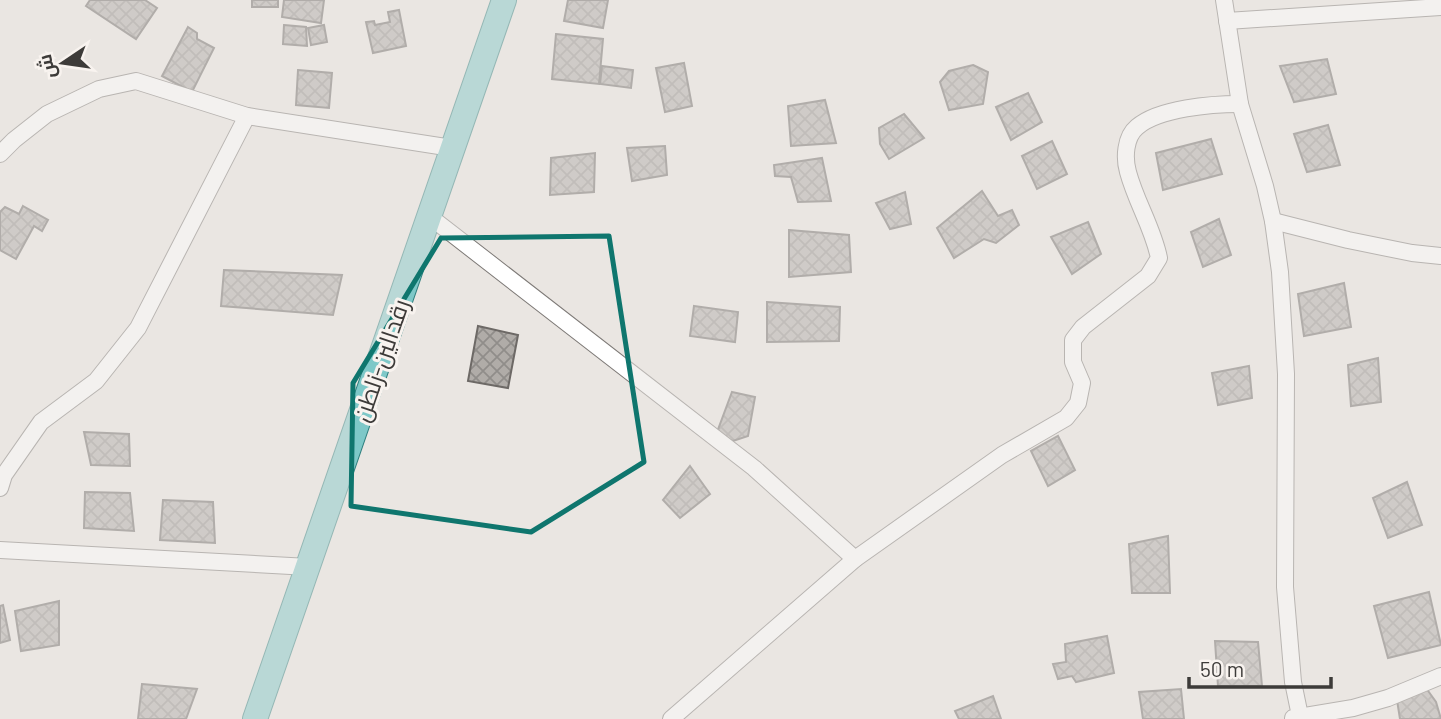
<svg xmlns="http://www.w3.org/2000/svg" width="1441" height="719" viewBox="0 0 1441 719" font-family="Barlow,Cairo,sans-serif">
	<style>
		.building { fill: url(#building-cross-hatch); stroke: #6d6966; stroke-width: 2 }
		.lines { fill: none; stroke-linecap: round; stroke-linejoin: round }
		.street-casing { stroke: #7e7a77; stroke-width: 18 }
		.primary-casing { stroke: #2f7f7e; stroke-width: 26 }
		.street { stroke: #fff; stroke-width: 16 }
		.primary { stroke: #7ec8c8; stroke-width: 24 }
		.marked { fill: none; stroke: #0f766e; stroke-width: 5; stroke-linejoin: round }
		.labels { text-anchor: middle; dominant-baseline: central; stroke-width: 6; stroke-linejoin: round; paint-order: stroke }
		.street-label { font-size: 24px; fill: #3d3b39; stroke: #f8f3ef }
	</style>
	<defs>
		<pattern id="building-cross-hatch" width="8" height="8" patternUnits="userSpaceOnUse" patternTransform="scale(1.75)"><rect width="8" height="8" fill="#b0aca8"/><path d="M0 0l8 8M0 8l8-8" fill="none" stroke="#908d8a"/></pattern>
	</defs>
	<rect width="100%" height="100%" fill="#eae6e2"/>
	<!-- building -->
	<g class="building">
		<polygon points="90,0 145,0 157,8 136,39 86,6"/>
		<rect x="252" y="0" width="26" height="7"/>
		<polygon points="284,0 324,0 321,23 282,17"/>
		<polygon points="568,0 608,0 603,28 564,21"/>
		<polygon points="399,10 406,46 373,53 366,22 374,21 375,25 390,22 388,12"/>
		<polygon points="284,25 306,27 307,46 283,44"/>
		<polygon points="324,25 327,42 311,45 308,28"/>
		<polygon points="188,27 197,33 197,39 214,48 192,92 162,76"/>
		<polygon points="556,34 603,39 599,84 552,79"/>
		<polygon points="1327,59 1336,94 1294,102 1280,66"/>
		<polygon points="684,63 692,106 665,112 656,68"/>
		<polygon points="973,65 988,72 983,104 949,110 940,82 949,71"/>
		<polygon points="602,66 633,70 631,88 600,84"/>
		<polygon points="298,70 332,73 329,108 296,105"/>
		<polygon points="1028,93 1042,122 1011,140 996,107"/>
		<polygon points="825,100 836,143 791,146 788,106"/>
		<polygon points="904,114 924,138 889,159 880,144 879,128"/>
		<polygon points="1328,125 1340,165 1307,172 1294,134"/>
		<polygon points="1211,139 1222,174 1163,190 1156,153"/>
		<polygon points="1052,141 1067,174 1037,189 1022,156"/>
		<polygon points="665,146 667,175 632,181 627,148"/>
		<polygon points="595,153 594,192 550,195 551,158"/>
		<polygon points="822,158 831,201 798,202 791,177 775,176 774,165"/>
		<polygon points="982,191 998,216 1012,210 1019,225 996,243 984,239 954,258 937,228"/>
		<polygon points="905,192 911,224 890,229 876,203"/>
		<polygon points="23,206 48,220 42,231 34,226 16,259 0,250 0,212 5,207 19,214"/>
		<polygon points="1219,219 1231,255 1203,267 1191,232"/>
		<polygon points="1088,222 1101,254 1072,274 1051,237"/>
		<polygon points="789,230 849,235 851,272 789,277"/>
		<polygon points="224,270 342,275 333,315 221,306"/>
		<polygon points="1344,283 1351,327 1304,336 1298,294"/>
		<polygon points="767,302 840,307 839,341 767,342"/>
		<polygon points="694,306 738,312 735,342 690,336"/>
		<polygon points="478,326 518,335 508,388 468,381"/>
		<polygon points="1378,358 1381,402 1351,406 1348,365"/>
		<polygon points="1249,366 1252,398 1218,405 1212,373"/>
		<polygon points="732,392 755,397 748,436 733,441 716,435"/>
		<polygon points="84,432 129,434 130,466 91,465"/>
		<polygon points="1058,436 1075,470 1048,486 1031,451"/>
		<polygon points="690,466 710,494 680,518 663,500"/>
		<polygon points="1407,482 1422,525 1388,538 1373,498"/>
		<polygon points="85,492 130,493 134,531 84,528"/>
		<polygon points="163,500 213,502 215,543 160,540"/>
		<polygon points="1168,536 1170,593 1132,593 1129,544"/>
		<polygon points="1429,592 1441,645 1388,658 1374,606"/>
		<polygon points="59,601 59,645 21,651 15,611"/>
		<polygon points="3,605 10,640 0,643 0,606"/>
		<polygon points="1107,636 1114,673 1076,682 1072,676 1058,679 1053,664 1066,662 1065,644"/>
		<polygon points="1215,641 1258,642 1262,686 1218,686"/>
		<polygon points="142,684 197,689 186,719 138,719"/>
		<polygon points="1426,688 1436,702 1441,719 1400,719 1397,700"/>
		<polygon points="1181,689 1184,719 1143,719 1139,692"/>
		<polygon points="993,696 1001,719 959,719 955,711"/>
	</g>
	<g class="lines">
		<defs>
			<g id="street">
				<polyline points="1224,0 1240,104 1265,186 1273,221 1280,272 1286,374 1285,587 1293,682 1300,716"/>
				<polyline points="1227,21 1441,7"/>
				<polyline points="0,154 14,140 47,114 99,89 136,81 247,116 452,148"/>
				<polyline points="429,216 754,468 855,559"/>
				<polyline points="1273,221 1348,240 1412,253 1441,256"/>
				<polyline points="0,488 4,475 41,422 96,381 138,328 247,116"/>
				<polyline points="0,550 309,567"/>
				<polyline points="1293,718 1353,708 1388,698 1441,676"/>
				<path d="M671,719L855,559L1002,455L1066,418L1078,403L1082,383L1073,362V340L1083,327L1148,276L1159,258C1153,228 1136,202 1128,172C1124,158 1125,137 1137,127C1159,108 1212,104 1240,104"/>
			</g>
			<polyline id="primary" points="255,719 504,0"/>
		</defs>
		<!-- street casing -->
		<use href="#street" class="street-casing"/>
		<!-- primary casing -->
		<use href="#primary" class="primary-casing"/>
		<!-- street -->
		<use href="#street" class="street"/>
		<!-- primary -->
		<use href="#primary" class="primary"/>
	</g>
	<!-- marked area -->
	<path d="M0 0H1441V719H0ZM609,236L644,462L531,532L351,506L353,383L441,238Z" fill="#eae6e2" fill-opacity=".55" fill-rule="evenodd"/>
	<path class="marked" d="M609,236L644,462L531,532L351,506L353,383L441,238Z"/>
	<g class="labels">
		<!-- street labels -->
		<g class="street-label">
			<text transform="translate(380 360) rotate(-71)">رقدالين-زلطن</text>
		</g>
	</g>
	<!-- north arrow -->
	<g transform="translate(63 63) rotate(257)" stroke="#f8f3ef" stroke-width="5" paint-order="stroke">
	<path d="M0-5L12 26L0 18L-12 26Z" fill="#3d3b39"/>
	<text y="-10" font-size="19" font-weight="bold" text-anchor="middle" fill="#3d3b39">ش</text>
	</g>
	<!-- scale -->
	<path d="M1189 677v10h142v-10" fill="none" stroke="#3d3b39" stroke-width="3.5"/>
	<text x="1200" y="677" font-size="21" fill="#3d3b39" stroke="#f8f3ef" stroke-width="5" paint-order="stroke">50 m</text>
</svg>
